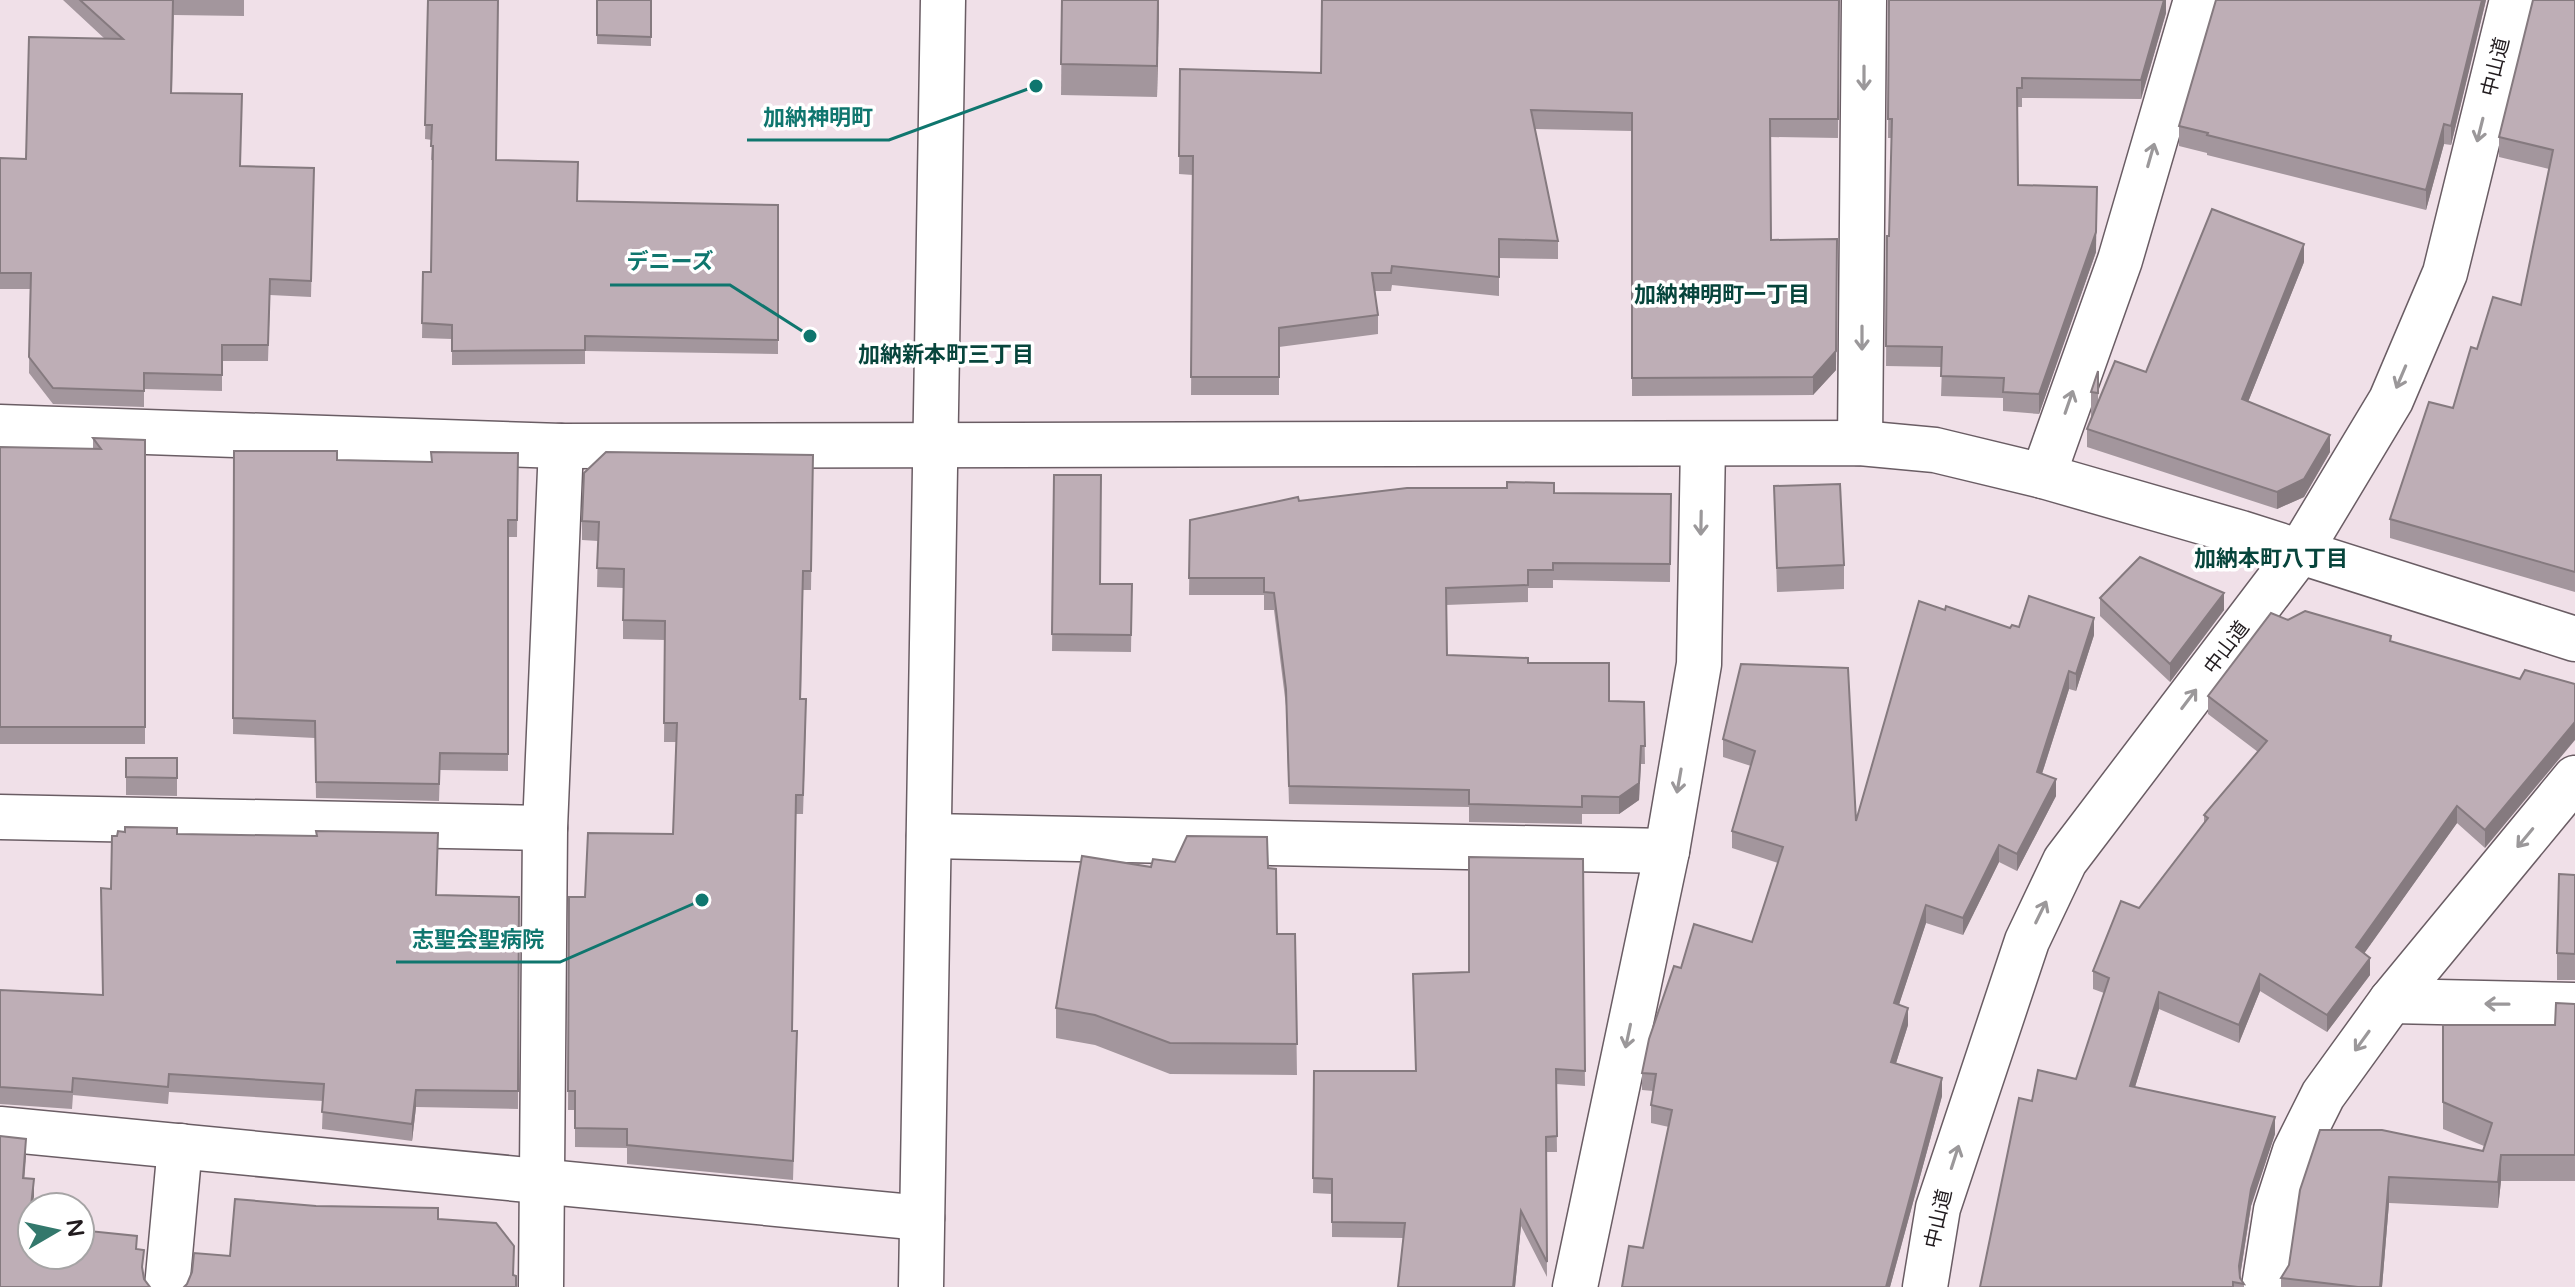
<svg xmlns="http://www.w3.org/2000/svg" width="2575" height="1287" viewBox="0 0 2575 1287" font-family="'Varela Round','Noto Sans JP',sans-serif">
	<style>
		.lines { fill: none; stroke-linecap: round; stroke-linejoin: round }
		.street-casing { stroke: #6a5d64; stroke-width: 47 }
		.secondary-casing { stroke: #6a5d64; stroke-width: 47 }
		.street { stroke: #fff; stroke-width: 44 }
		.secondary { stroke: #fff; stroke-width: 44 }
		.wall { fill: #a3969d }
		.shaded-wall { fill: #857a7f }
		.building { fill: #beaeb6; stroke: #857a7f; stroke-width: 2 }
		.oneway { stroke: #9b989a }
		.labels { text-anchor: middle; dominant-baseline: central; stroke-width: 7; stroke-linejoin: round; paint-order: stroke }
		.street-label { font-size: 20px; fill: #211b1e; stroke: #fff }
		.neighbourhood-label { font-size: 22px; font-weight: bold; fill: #07453c; stroke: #fff }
		.leader { fill: none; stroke: #0f766e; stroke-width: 3 }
		.callout-dot { fill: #0f766e; stroke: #fff; stroke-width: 3 }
		.callout-label { font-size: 22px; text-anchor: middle; font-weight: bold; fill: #0f766e; stroke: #fff; stroke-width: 7; stroke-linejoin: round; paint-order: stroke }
	</style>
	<rect width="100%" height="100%" fill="#f0e0e8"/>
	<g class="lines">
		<defs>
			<g id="street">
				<polyline points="1860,443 1864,0"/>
				<polyline points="2043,476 2120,260 2196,0"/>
				<polyline points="0,817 545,828"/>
				<polyline points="929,836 1667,851"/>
				<polyline points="2391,1001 2575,1005"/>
				<polyline points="0,1129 922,1218"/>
				<polyline points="167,1287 180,1146"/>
				<polyline points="541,1287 545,828 561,446"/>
				<polyline points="1575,1287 1667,851 1699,664 1703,445"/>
				<polyline points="1925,1287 1938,1208 2027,941 2065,861 2299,553 2391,400 2445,273 2512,0"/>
				<polyline points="2264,1287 2276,1210 2295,1151 2323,1095 2391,1001 2575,778"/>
			</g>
			<g id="secondary">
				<polyline points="0,427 561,446 1860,443 1935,450 2043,476 2241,533 2575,639"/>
				<polyline points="921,1287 943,0"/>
			</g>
		</defs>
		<!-- street casing -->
		<use href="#street" class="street-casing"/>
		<!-- secondary casing -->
		<use href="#secondary" class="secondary-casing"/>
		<!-- street -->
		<use href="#street" class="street"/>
		<!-- secondary -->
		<use href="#secondary" class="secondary"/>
	</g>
	<!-- wall -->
	<g class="wall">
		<polygon points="63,0 244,0 244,16 174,15 172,93 240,166 314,168 311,297 270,295 268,361 222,361 222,391 144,389 144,407 53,404 29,373 30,289 0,289 0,158 26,159 105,39"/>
		<polygon points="428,0 496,160 577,201 778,205 778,354 585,351 585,364 452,365 452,339 422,338 423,272 431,272 433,160 431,160 432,140 425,139"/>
		<polygon points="597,0 651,0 651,46 597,44"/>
		<polygon points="1062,0 1159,0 1157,97 1061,95"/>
		<polygon points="1839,0 1838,138 1770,137 1771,240 1836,370 1813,395 1632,396 1632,131 1535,129 1558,241 1558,259 1499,258 1499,296 1392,285 1391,291 1375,291 1378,315 1378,334 1279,347 1279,395 1191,395 1193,175 1179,174 1180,69 1321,73"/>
		<polygon points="1889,0 2166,0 2166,13 2141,99 2022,98 2022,107 2017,107 2018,185 2096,252 2039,414 2003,411 2003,398 1941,396 1942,367 1886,366 1887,236 1889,236 1892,138 1888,138"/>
		<polygon points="2216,0 2486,0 2451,145 2444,144 2426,210 2207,155 2207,153 2179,146 2179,126"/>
		<polygon points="2575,0 2575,592 2390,538 2390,519 2453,408 2477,349 2521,305 2549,169 2499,157 2499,137"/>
		<polygon points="2304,262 2248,402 2330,452 2304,497 2277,509 2087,447 2087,429 2092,417 2091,417 2091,392 2098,371 2098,401 2146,372"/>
		<polygon points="93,438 145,440 145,744 0,744 0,447 93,449"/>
		<polygon points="234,451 337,460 431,462 518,453 517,537 508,537 508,771 440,770 439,801 316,798 315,738 233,734"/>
		<polygon points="813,455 811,590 803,590 801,699 806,719 803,814 796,814 792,1031 797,1051 793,1180 627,1164 627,1148 575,1147 575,1110 568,1110 569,897 585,897 673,834 676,742 664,742 665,640 623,639 623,588 597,587 598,541 582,540 582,521"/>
		<polygon points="1054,475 1100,584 1132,584 1131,652 1052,651"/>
		<polygon points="1774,486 1844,565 1844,589 1777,592"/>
		<polygon points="1554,493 1671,494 1670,582 1553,580 1553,588 1528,588 1528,602 1446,605 1447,655 1528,663 1609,701 1644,702 1645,764 1641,764 1639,800 1619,814 1582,814 1582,824 1469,822 1469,807 1289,804 1286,706 1274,610 1264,610 1264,595 1189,595 1190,520 1299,501"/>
		<polygon points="2100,598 2224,610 2170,682 2100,616"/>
		<polygon points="1945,610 2010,628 2019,627 2094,635 2076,691 2069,689 2042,774 2056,796 2017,871 1999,862 1963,935 1926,923 1899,1004 1908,1025 1896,1063 1942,1096 1890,1287 1622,1287 1643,1248 1669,1127 1651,1123 1651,1105 1653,1091 1642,1090 1642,1073 1681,968 1752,942 1778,863 1732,848 1732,831 1751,766 1723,757 1723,739 1741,664 1856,821"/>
		<polygon points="2288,620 2391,642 2520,679 2485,848 2457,823 2364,953 2370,975 2327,1032 2260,991 2239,1043 2159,1009 2135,1087 2275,1134 2251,1206 2240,1276 2244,1284 2244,1287 1980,1287 2032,1101 2076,1079 2104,993 2093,989 2093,971 2204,823 2204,815 2258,752 2208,714 2208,696"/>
		<polygon points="126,758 177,758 177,796 126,795"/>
		<polygon points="177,834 436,895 519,897 518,1109 416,1107 412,1141 322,1129 323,1101 169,1092 168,1104 73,1095 72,1109 0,1104 0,990 102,995 111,889"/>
		<polygon points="1583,859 1585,1086 1556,1084 1557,1152 1546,1152 1547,1277 1521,1226 1515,1287 1398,1287 1403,1238 1332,1237 1332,1194 1313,1193 1314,1071 1416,1071 1469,972"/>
		<polygon points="1175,862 1268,868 1277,934 1295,934 1297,1075 1170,1074 1095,1045 1056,1038 1056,1008 1151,867"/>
		<polygon points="2575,875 2575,980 2557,980 2557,953"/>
		<polygon points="2575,1004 2575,1181 2501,1181 2498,1208 2389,1203 2382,1287 2281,1287 2281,1278 2289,1265 2300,1190 2483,1151 2484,1146 2443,1129 2443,1025 2555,1025"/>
	</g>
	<!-- shaded-wall -->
	<g class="shaded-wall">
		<polygon points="1158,0 1159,0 1157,97 1157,66"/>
		<polygon points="2164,0 2166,0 2166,13 2141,99 2141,80"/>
		<polygon points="2482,0 2486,0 2451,145 2451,126"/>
		<polygon points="2444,124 2444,144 2426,210 2426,190"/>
		<polygon points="2097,187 2096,252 2039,414 2039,394"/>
		<polygon points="1837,239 1836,370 1813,395 1813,377"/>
		<polygon points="2304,244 2304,262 2242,417 2242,399"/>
		<polygon points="2330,435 2330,452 2304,497 2277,509 2277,492"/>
		<polygon points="2224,593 2224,610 2170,682 2170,664"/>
		<polygon points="2094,618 2094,635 2076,691 2076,674"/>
		<polygon points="2069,671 2069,689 2037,789 2037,772"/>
		<polygon points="2575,722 2575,740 2485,848 2485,830"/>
		<polygon points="1641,746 1639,800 1619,814 1619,797"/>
		<polygon points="2056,779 2056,796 2017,871 2017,854"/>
		<polygon points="2457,806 2457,823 2356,965 2356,947"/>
		<polygon points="1999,845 1999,862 1963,935 1963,918"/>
		<polygon points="1926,905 1926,923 1894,1020 1894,1003"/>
		<polygon points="2370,958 2370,975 2327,1032 2327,1015"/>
		<polygon points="2260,974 2260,991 2239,1043 2239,1025"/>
		<polygon points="2159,992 2159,1009 2130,1103 2130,1086"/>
		<polygon points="1908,1008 1908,1025 1891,1079 1891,1062"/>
		<polygon points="1942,1078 1942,1096 1890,1287 1886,1287"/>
		<polygon points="416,1090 416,1107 412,1141 412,1124"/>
		<polygon points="2275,1117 2275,1134 2251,1206 2239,1283 2239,1266 2251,1189"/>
		<polygon points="26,1139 26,1157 23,1195 23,1178"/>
		<polygon points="2501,1155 2501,1181 2498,1208 2498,1182"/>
		<polygon points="2389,1177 2389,1203 2382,1287 2380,1287"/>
		<polygon points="34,1179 34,1197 32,1207 29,1242 29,1224"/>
		<polygon points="1521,1211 1521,1226 1515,1287 1513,1287"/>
	</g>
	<!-- building -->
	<g class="building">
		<polygon points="80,0 173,0 171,93 242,94 240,166 314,168 311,281 270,279 268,345 222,345 222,375 144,373 144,391 53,388 29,357 31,273 0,273 0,158 26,159 29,37 123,39"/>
		<polygon points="428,0 498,0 496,160 578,162 577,201 778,205 778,340 585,336 585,350 452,351 452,325 422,323 423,272 431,272 433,146 431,146 432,125 425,125"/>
		<polygon points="597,0 651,0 651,37 597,35"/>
		<polygon points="1062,0 1158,0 1157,66 1061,64"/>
		<polygon points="1322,0 1839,0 1838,119 1770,119 1771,240 1837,239 1836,351 1813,377 1632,378 1632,113 1531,110 1558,241 1499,239 1499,277 1392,266 1391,273 1372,273 1378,315 1279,328 1279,377 1191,377 1193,156 1179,156 1180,69 1321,73"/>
		<polygon points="1889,0 2164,0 2141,80 2022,78 2022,88 2017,88 2018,185 2097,187 2096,232 2039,394 2003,392 2004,378 1941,376 1942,347 1886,346 1887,236 1889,236 1892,119 1888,119"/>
		<polygon points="2216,0 2482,0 2451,126 2444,124 2426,190 2207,135 2208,133 2179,126"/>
		<polygon points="2533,0 2575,0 2575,572 2390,519 2429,402 2453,408 2471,347 2477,349 2493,297 2521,305 2553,150 2499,137"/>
		<polygon points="2212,209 2304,244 2242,399 2330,435 2304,479 2277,492 2087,429 2115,361 2146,372"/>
		<polygon points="2098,371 2098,393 2091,392"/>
		<polygon points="93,438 145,440 145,727 0,727 0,447 101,449"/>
		<polygon points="234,451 337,451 337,460 432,462 431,452 518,453 517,520 508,520 508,754 440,753 439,784 316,782 315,721 233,718"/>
		<polygon points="606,452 813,455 811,571 803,571 800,699 806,699 803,795 796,795 792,1031 797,1031 793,1161 627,1145 627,1129 575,1128 575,1091 568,1091 569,897 585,897 588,833 673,834 677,723 664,723 665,621 623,620 624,569 597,568 599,522 582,521 584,473"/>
		<polygon points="1054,475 1101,475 1100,584 1132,584 1131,635 1052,634"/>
		<polygon points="1507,482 1554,483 1554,493 1671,494 1670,564 1553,563 1553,570 1528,570 1528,585 1446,588 1447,655 1528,658 1528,663 1609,663 1609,701 1644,702 1645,746 1641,746 1639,783 1619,797 1582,796 1582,807 1469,804 1469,790 1289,786 1286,689 1274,593 1264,592 1264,578 1189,578 1190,520 1298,497 1299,501 1407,488 1507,488"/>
		<polygon points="1840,484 1844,565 1777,568 1774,486"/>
		<polygon points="2140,557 2224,593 2170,664 2100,598"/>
		<polygon points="2029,596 2094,618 2076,674 2069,671 2037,772 2056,779 2017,854 1999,845 1963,918 1926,905 1894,1003 1908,1008 1891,1062 1942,1078 1886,1287 1622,1287 1629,1246 1643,1248 1672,1110 1651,1105 1656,1074 1642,1073 1649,1039 1674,966 1681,968 1694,924 1752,942 1783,847 1732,831 1755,751 1723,739 1741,664 1848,668 1856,821 1919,601 1945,610 1946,606 2010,628 2012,625 2019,627"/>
		<polygon points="2305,611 2391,636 2390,641 2520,679 2525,670 2575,684 2575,722 2485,830 2457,806 2356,947 2370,958 2327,1015 2260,974 2239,1025 2159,992 2130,1086 2275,1117 2251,1189 2239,1266 2240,1278 2244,1284 2233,1282 2233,1287 1980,1287 2019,1098 2032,1101 2038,1070 2076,1079 2109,978 2093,971 2121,901 2139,908 2208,818 2204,815 2267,741 2208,696 2271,613 2288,620"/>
		<polygon points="126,758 177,758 177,778 126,777"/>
		<polygon points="125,827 177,828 177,834 317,836 316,831 438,833 436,895 519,897 518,1091 416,1090 412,1124 322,1112 324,1084 169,1074 168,1087 73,1078 72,1092 0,1087 0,990 103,995 101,888 111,889 112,836 117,836 118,831 125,832"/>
		<polygon points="1187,836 1267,837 1268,868 1276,869 1277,934 1295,934 1297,1044 1170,1043 1095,1015 1056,1008 1082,856 1151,867 1153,859 1175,862"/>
		<polygon points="1469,857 1583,859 1585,1071 1556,1069 1557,1136 1546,1137 1547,1262 1521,1211 1513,1287 1398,1287 1405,1223 1332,1222 1332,1179 1313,1178 1314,1071 1416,1071 1413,974 1469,972"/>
		<polygon points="2559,874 2575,875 2575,954 2557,953"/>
		<polygon points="2556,1003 2575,1004 2575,1155 2501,1155 2498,1182 2389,1177 2380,1287 2358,1287 2281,1278 2289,1265 2300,1190 2320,1130 2382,1130 2483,1151 2492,1123 2443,1102 2443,1025 2555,1025"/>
		<polygon points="0,1136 26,1139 23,1178 34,1179 29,1224 32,1225 32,1255 80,1255 80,1230 137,1236 136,1249 144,1250 142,1267 144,1279 150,1287 0,1287"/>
		<polygon points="235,1199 316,1206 438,1208 438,1219 496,1223 514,1246 513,1275 516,1276 516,1287 184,1287 187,1284 192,1272 194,1253 230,1256"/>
	</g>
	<!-- one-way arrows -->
	<defs><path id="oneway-shaft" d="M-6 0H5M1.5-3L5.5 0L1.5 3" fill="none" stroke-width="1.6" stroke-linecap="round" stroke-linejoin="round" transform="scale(2)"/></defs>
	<g class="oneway">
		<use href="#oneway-shaft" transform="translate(1864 78) rotate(90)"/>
		<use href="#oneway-shaft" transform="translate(2480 130) rotate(104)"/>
		<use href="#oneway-shaft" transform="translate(2151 155) rotate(-74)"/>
		<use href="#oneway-shaft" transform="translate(1862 338) rotate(90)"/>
		<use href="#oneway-shaft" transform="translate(2401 377) rotate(113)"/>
		<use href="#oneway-shaft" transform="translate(2069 402) rotate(-71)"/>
		<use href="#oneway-shaft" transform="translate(1701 523) rotate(91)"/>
		<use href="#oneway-shaft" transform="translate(2189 699) rotate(-53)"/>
		<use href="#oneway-shaft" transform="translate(1679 781) rotate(100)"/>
		<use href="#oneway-shaft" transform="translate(2525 838) rotate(130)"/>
		<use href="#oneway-shaft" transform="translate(2041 912) rotate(-64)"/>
		<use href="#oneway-shaft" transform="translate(2497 1004) rotate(-179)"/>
		<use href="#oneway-shaft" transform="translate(1628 1036) rotate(102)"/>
		<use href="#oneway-shaft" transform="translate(2362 1041) rotate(126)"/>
		<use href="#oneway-shaft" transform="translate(1955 1157) rotate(-72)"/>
	</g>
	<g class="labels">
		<!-- street labels -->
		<g class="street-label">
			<text transform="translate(2496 67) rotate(-76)">中山道</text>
			<text transform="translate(2227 648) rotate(-53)">中山道</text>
			<text transform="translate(1939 1219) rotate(-77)">中山道</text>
		</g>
		<!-- neighbourhood labels -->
		<g class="neighbourhood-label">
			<text x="1722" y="295">加納神明町一丁目</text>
			<text x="946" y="355">加納新本町三丁目</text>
			<text x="2271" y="559">加納本町八丁目</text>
		</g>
	</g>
	<!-- callouts -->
	<path class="leader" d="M1036 86L889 140H747M810 336L730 285H610M702 900L560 962H396"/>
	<g class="callout-dot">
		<circle cx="1036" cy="86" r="8"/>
		<circle cx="810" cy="336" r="8"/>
		<circle cx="702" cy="900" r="8"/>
	</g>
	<g class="callout-label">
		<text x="818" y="125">加納神明町</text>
		<text x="670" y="269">デニーズ</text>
		<text x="478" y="947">志聖会聖病院</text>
	</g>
	<!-- north arrow -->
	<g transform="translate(56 1231) rotate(81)"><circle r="38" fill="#ffffff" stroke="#a6a4a5" stroke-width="2"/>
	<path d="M0-6L14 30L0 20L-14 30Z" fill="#33786c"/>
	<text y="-12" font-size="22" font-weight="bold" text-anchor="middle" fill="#211b1e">N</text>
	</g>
</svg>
